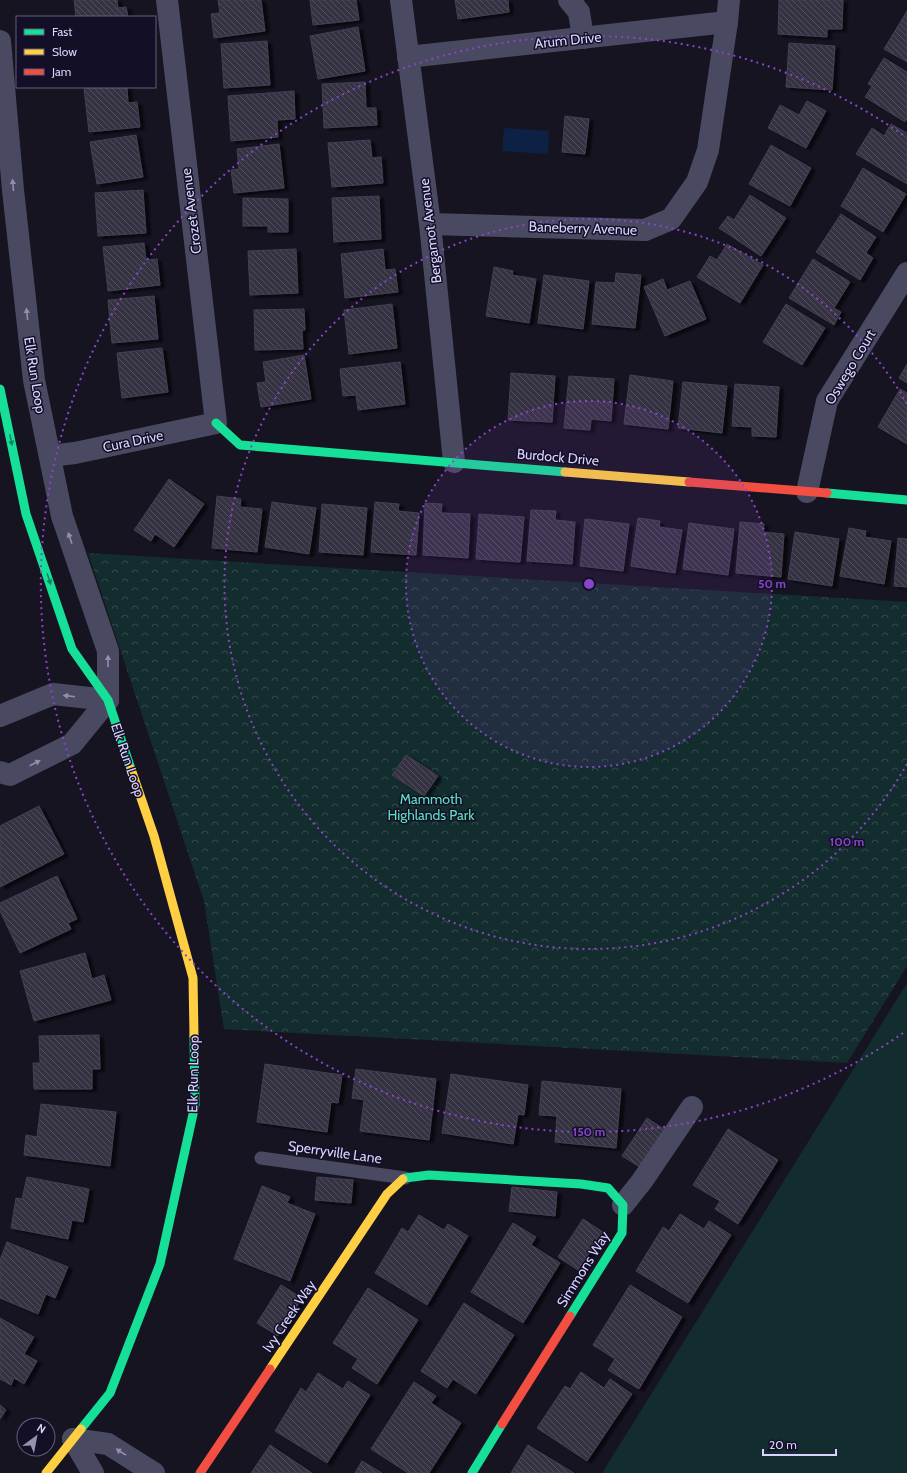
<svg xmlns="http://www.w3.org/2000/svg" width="907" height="1473" viewBox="0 0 907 1473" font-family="Cabin,sans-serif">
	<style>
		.grass { fill: #132c2d }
		.forest { fill: url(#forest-crowns) }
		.water { fill: #0d2144 }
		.building { fill: url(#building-back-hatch); stroke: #433f54; filter: url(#shadow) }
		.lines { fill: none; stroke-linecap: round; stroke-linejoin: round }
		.lane { stroke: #4a4962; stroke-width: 13 }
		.street { stroke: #4a4962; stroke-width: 22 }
		.fast { stroke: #16e098; stroke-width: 9 }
		.slow { stroke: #ffcf43; stroke-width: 9 }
		.jam { stroke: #f24e42; stroke-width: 9 }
		.oneway { fill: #928eb0 }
		.oneway2 { fill: #158265 }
		.ring { fill: none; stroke: #8945c9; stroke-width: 2; stroke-dasharray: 2 4 }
		.labels { text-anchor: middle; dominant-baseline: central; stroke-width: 3; stroke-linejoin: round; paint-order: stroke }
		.street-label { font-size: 14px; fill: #d9d4ff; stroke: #130f26 }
		.park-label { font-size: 14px; fill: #5fe0c0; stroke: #130f26 }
		.centre { fill: #8945c9; stroke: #130f26; stroke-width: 2 }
		.ring-label { font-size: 12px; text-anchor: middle; font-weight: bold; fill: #8945c9; stroke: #130f26; stroke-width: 3; stroke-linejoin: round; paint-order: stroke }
	</style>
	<defs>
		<pattern id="forest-crowns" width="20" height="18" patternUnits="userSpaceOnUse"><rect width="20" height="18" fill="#132c2d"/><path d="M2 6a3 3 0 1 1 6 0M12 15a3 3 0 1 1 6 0" fill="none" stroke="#354a4c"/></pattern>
		<pattern id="building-back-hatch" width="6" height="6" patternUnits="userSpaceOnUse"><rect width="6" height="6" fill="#343243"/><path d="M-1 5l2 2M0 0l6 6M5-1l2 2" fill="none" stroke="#514f5f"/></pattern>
		<filter id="shadow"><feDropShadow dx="4.5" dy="2.5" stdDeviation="1" flood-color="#0009"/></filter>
	</defs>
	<rect width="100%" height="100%" fill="#161421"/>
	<!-- grass -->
	<polygon class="grass" points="907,983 907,1473 602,1473"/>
	<!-- forest -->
	<polygon class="forest" points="88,553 907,602 907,966 847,1063 224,1029 204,901"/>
	<!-- water -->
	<polygon class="water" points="504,128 549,131 548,154 502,151"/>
	<!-- building -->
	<g class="building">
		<polygon points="74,0 117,0 118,8 126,7 128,17 76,17"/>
		<polygon points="218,0 261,0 265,31 214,38 211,14 220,13"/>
		<polygon points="310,0 356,0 359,20 313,25"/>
		<polygon points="455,0 508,0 509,12 458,19"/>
		<polygon points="779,0 843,0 842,29 827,29 827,37 778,34"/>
		<polygon points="907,11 907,62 884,49"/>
		<polygon points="358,27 365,71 318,79 310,36"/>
		<polygon points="267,41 270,85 224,88 221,44"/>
		<polygon points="789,43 835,46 832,90 786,87"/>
		<polygon points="884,58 907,72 907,119 905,122 865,97 872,86 868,84"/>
		<polygon points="365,82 366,108 376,108 377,125 324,128 322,84"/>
		<polygon points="102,87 127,87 128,103 137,102 140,127 89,132 84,89"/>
		<polygon points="294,91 295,119 277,120 278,137 231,141 228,96"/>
		<polygon points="807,101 826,111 806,148 768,128 780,105 799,115"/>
		<polygon points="565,116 589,119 585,154 562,152"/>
		<polygon points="891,124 907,133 907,184 856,154 872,128 884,136"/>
		<polygon points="136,135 143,177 97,184 90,142"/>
		<polygon points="370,140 372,158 381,157 383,183 332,187 328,143"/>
		<polygon points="279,144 284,188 234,193 231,170 239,169 237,149"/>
		<polygon points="771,145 811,168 790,206 749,184"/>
		<polygon points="863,168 906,194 883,232 841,206"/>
		<polygon points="143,190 146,233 98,236 95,193"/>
		<polygon points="750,195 786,218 761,256 719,228 728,216 734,220"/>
		<polygon points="379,196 381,239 334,242 332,198"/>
		<polygon points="243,198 288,199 288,232 268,232 268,226 243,226"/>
		<polygon points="841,214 876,237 866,253 873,258 860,280 816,252"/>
		<polygon points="144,243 146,260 157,259 160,285 108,291 103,247"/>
		<polygon points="727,244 763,265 740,303 697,277 710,256 717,260"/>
		<polygon points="296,249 298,293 250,295 248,251"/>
		<polygon points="383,249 385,270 395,269 398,292 345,298 341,254"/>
		<polygon points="813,259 850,282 834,308 841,312 834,325 789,298"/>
		<polygon points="494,267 513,271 512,275 536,279 529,323 486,316"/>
		<polygon points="616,273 641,275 635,328 592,324 596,282 615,283"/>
		<polygon points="544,275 589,281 583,329 538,323"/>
		<polygon points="663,279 667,290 690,281 706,319 665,336 644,287"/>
		<polygon points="154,296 158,339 112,343 108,300"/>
		<polygon points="392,304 397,348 349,354 344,310"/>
		<polygon points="786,304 825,328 802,365 763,342"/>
		<polygon points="304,309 305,330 302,330 303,349 255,350 254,310"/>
		<polygon points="162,348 168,392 122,398 117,353"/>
		<polygon points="304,355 311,399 261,407 257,383 266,382 263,362"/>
		<polygon points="400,362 405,404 358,410 356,395 343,396 340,369"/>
		<polygon points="907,364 907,383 899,378"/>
		<polygon points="511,373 555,376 552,422 508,420"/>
		<polygon points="630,375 673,381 668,429 624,424"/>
		<polygon points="569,376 614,379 611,421 591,419 590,430 564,428"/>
		<polygon points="683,382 727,386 722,433 678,428"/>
		<polygon points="735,384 779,387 776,437 752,436 752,427 732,426"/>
		<polygon points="900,389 907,393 907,444 878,427"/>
		<polygon points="169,479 204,504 174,547 155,534 151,541 134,530"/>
		<polygon points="217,496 241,499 240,507 262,509 257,552 212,548"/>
		<polygon points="272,502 316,508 309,554 265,547"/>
		<polygon points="375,502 399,504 398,511 419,513 416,555 371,552"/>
		<polygon points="425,503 442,504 441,513 470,514 468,558 423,555"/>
		<polygon points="322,504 367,508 363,555 319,552"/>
		<polygon points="531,510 556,511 555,520 575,522 572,564 527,561"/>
		<polygon points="479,514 524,517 520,562 476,559"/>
		<polygon points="638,518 660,521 659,527 682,530 675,573 631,566"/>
		<polygon points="585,519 629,524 623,571 580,566"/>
		<polygon points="740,522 764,524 763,532 784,534 781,577 736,573"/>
		<polygon points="689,523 734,529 728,575 683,569"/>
		<polygon points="849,528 866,531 865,537 891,541 884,584 840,576"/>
		<polygon points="795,532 839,539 832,586 788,579"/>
		<polygon points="898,538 907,539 907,587 894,586"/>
		<polygon points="406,755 438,776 424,796 392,775"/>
		<polygon points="39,806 64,854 0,887 0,826"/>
		<polygon points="57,876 77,919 68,923 71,929 20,953 0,911 0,903"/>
		<polygon points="85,953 92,979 104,975 111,1000 34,1021 20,971"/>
		<polygon points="99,1035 100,1069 92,1069 92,1089 34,1089 33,1063 40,1063 39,1036"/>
		<polygon points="265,1064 342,1075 338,1103 331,1102 327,1132 257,1122"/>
		<polygon points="356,1069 436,1079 429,1140 360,1131 364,1100 352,1098"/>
		<polygon points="451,1074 528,1085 524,1115 518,1114 513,1144 442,1133"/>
		<polygon points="542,1081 621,1089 616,1148 555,1142 557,1116 539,1115"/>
		<polygon points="41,1104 116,1112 110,1166 24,1155 26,1135 37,1137"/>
		<polygon points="647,1118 667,1131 643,1169 622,1156"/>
		<polygon points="728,1129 778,1160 738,1224 715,1209 720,1201 693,1185"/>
		<polygon points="27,1177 89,1189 83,1222 72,1220 68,1239 11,1228 16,1198 22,1199"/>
		<polygon points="317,1177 353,1180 351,1203 315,1200"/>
		<polygon points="262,1186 290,1197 287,1203 315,1214 290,1281 234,1259"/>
		<polygon points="512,1187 557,1192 555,1216 509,1211"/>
		<polygon points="680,1214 704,1229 709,1221 731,1235 688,1303 636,1271 663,1227 669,1231"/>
		<polygon points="419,1215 444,1230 448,1224 468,1236 427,1305 375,1273 402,1228 408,1232"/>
		<polygon points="583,1219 603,1232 578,1270 558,1257"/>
		<polygon points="513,1223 536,1237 531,1245 560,1263 523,1323 471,1292"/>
		<polygon points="7,1242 68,1267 55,1298 46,1294 38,1314 0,1298 0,1260"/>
		<polygon points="281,1285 302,1298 278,1336 257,1323"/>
		<polygon points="630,1285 682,1317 639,1389 608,1370 615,1359 593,1345"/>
		<polygon points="368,1288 418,1320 377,1384 352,1368 358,1359 333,1343"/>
		<polygon points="464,1303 514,1335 476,1394 453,1379 447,1388 421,1371"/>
		<polygon points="0,1318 34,1337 24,1354 37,1361 24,1384 14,1378 11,1385 0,1379"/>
		<polygon points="581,1372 604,1388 610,1379 632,1394 587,1461 537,1428 565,1386 570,1389"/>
		<polygon points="318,1373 343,1389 348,1381 370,1395 327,1463 275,1431 301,1388 306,1392"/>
		<polygon points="414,1382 436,1396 431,1403 461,1423 429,1473 408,1473 371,1449"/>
		<polygon points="0,1405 6,1410 0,1419"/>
		<polygon points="270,1445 312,1473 251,1473"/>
		<polygon points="528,1445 574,1473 511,1473"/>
		<polygon points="362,1461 382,1473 355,1473"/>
	</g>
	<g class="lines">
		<!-- lane -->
		<polyline class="lane" points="261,1158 405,1178"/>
		<!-- street -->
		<g class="street">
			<polyline points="401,0 430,224 454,462"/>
			<polyline points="569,0 579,12 583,38"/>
			<polyline points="0,41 13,190 34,380 62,516 108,651 108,700"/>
			<polyline points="408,57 727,22"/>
			<polyline points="430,224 645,230 671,219 697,182 708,150 727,22 729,0"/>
			<polyline points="50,456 75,453 216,423 167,0"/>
			<polyline points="807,492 827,401 907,273"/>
			<polyline points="0,716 53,694 108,700"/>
			<polyline points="0,772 10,775 72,744 108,700"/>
			<polyline points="623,1205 642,1181 692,1107"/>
			<polyline points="73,1439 108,1444 154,1473"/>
			<polyline points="73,1439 93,1473"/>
		</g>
		<!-- fast -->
		<g class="fast">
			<polyline points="0,389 26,514 72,649 108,700 131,769"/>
			<polyline points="216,423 240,445 565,472"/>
			<polyline points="827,493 907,500"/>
			<polyline points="403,1179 405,1178 429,1175 581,1184 608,1188 623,1205 622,1233 570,1316"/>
			<polyline points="81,1429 110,1393 160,1264 195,1105 194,1036"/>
			<polyline points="472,1473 502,1424"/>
		</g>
		<!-- slow -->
		<g class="slow">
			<polyline points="565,472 689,482"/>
			<polyline points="131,769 154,836 193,978 194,1036"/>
			<polyline points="270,1369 387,1194 403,1179"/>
			<polyline points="46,1473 81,1429"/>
		</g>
		<!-- jam -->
		<g class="jam">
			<polyline points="689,482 827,493"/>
			<polyline points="502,1424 570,1316"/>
			<polyline points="200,1473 270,1369"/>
		</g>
	</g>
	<!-- one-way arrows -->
	<defs><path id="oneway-solid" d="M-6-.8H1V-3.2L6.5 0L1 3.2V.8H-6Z"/></defs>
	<g class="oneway">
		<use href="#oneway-solid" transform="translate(13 185) rotate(-95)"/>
		<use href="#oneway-solid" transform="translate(27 314) rotate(-96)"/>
		<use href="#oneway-solid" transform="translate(70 538) rotate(-109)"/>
		<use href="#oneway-solid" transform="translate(108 661) rotate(-89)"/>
		<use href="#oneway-solid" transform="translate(69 696) rotate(-173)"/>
		<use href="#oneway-solid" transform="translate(35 763) rotate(-27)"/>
		<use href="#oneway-solid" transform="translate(121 1452) rotate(-148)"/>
	</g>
	<g class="oneway2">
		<use href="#oneway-solid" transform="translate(11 440) rotate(78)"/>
		<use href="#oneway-solid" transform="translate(49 579) rotate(71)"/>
	</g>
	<!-- distance rings -->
	<circle cx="589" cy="584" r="183" fill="#8945c9" fill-opacity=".12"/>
	<g class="ring">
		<circle cx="589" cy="584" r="183"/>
		<path d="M907 764A365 365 0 1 1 907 404"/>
		<path d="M903 1033A548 548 0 1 1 903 135"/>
	</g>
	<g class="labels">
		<!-- street labels -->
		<g class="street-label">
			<text transform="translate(568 40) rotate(-6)">Arum Drive</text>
			<text transform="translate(191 211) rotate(-97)">Crozet Avenue</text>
			<text transform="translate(583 228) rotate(2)">Baneberry Avenue</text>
			<text transform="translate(430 231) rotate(-97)">Bergamot Avenue</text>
			<text transform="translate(850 367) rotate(-59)">Oswego Court</text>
			<text transform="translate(35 375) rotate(81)">Elk Run Loop</text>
			<text transform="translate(133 441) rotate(-12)">Cura Drive</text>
			<text transform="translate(558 457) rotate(5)">Burdock Drive</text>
			<text transform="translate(128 760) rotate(71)">Elk Run Loop</text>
			<text transform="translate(193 1074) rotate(-89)">Elk Run Loop</text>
			<text transform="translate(335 1152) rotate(8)">Sperryville Lane</text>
			<text transform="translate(583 1269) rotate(-58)">Simmons Way</text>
			<text transform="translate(289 1316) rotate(-56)">Ivy Creek Way</text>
		</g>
		<!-- park labels -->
		<g class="park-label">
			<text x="431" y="799">Mammoth<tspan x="431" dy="16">Highlands Park</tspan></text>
		</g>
	</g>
	<circle cx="589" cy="584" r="6" class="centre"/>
	<g class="ring-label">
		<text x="772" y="588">50 m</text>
		<text x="847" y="846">100 m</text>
		<text x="589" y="1136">150 m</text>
	</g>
	<!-- legend -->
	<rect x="16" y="16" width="140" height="72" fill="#130f26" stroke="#625e7d"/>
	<rect x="24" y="29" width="20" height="6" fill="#16e098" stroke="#625e7d"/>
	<text x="52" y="36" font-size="12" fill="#d9d4ff">Fast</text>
	<rect x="24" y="49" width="20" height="6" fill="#ffcf43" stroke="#625e7d"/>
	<text x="52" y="56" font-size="12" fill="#d9d4ff">Slow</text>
	<rect x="24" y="69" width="20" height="6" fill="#f24e42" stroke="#625e7d"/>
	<text x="52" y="76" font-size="12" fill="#d9d4ff">Jam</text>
	<!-- north arrow -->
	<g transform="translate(36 1437) rotate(32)"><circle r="19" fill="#130f26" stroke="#625e7d"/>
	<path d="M0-3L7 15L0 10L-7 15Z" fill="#9591b1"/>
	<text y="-6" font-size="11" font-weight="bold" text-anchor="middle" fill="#d9d4ff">N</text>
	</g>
	<!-- scale -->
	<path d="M763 1449v6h73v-6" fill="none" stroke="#d9d4ff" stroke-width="2"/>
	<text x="769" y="1449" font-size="12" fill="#d9d4ff" stroke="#130f26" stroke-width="3" paint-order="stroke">20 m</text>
</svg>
